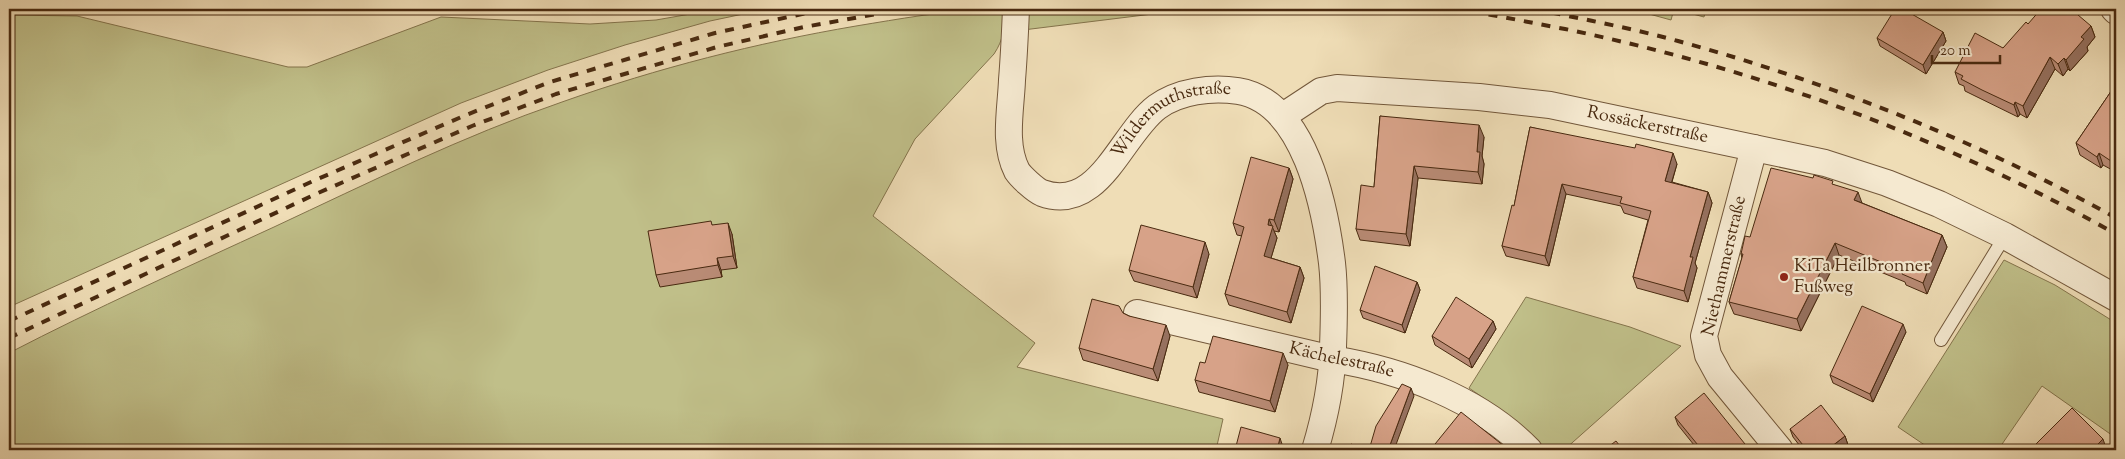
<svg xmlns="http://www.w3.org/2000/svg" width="2125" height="459" viewBox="0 0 2125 459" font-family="'Sorts Mill Goudy',serif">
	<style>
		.green { fill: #c0bf89; stroke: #84744c }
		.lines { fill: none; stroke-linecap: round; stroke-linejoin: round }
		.service-casing { stroke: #72573a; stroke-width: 14 }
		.minor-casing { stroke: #72573a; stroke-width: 28 }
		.service { stroke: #f5e9d0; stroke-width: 12 }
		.minor { stroke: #f5e9d0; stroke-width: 26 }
		.rail { stroke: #492a10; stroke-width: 4; stroke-dasharray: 9 9; stroke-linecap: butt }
		.wall { fill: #b98b75; stroke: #492a10 }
		.shaded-wall { fill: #96715f; stroke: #492a10 }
		.building { fill: #d7a288; stroke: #492a10 }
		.poi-dot { fill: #8f2418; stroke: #f5e9d0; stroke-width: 2 }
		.labels { text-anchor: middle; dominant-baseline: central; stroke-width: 4.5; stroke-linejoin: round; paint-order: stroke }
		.street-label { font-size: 18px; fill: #492a10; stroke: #f5e9d0 }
		.poi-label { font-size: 18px; fill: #492a10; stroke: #f5e9d0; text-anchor: start }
	</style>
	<rect width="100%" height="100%" fill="#efddb6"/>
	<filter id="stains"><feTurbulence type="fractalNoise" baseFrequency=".004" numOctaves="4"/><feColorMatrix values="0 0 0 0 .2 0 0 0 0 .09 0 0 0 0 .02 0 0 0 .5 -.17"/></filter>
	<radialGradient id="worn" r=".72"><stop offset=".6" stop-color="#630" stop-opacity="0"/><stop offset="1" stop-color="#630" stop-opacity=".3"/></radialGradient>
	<!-- green -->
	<g class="green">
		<polygon points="719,9 767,9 710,21 625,45 548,70 461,103 9,307 9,15 77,16 288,67 307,67 441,17 590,24 656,20"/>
		<path d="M986,9H1005C1005,26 1004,39 994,54L915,139L873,216L1035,343L1017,367L1223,419L1216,450H964L953,448L951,450H9V353C96,308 185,268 274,227C368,183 463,136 562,102C658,68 756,43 856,26C899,19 943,11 986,9Z"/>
		<polygon points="1024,9 1193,9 1023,30"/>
		<polygon points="1631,9 1706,9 1704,17 1674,9 1671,20"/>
		<polygon points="2004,260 2055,285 2116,323 2116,438 2042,386 1998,450 1932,450 1898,427"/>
		<polygon points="1526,297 1630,327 1681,346 1564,450 1546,450 1501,410 1469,388"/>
	</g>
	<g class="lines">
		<defs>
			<polyline id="service" points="1941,340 2005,236"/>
			<g id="minor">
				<path id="s1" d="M1016,9C1015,33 1014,56 1012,80C1011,109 1003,144 1017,171C1021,177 1035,190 1042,193C1099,214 1121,134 1157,107C1179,91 1211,87 1238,91C1305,102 1325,207 1332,263C1335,289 1334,321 1333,347C1332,382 1325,417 1315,450"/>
				<polyline points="2114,9 2116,11"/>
				<path id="s2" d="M1283,116L1321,91L1337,88L1479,97L1550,105L1825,163L1887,183L1939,204L2005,236L2116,298"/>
				<polyline points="1754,148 1704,336 1708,355 1720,377 1780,450"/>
				<path id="s3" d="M1137,313L1332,359C1402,370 1479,399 1529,450"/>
			</g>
		</defs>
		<!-- service casing -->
		<use href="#service" class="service-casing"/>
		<!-- minor casing -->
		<use href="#minor" class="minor-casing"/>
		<!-- service -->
		<use href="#service" class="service"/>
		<!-- minor -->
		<use href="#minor" class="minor"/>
		<!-- rail -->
		<g class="rail">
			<path d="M1453,9C1491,14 1527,22 1565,29C1758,69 1944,138 2116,234"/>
			<path d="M1534,9C1582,19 1631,28 1678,41C1831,83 1978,141 2116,218"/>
			<polyline points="9,321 313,181 466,115 550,82 715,33 825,9"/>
			<polyline points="9,338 318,193 472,126 556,94 717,47 804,27 905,9"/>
		</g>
	</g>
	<!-- wall -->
	<g class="wall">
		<polygon points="2028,24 2091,26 2095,37 2087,47 2088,51 2070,71 2068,69 2063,76 2055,69 2027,118 2020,114 2018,117 1965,91 1964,86 1959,84 1955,72 2003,48"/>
		<polygon points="1943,32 1946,41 1926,74 1880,46 1877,38"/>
		<polygon points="2116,84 2116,172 2103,165 2101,168 2080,155 2076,143"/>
		<polygon points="1380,116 1484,137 1482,156 1484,164 1482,184 1418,178 1410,246 1360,240 1356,229 1374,187"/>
		<polygon points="1530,127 1677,164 1672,182 1708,192 1712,203 1695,263 1697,268 1688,302 1637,288 1633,277 1648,220 1624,213 1621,206 1566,194 1549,266 1506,256 1502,246 1514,206"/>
		<polygon points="1289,168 1293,179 1279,232 1274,231 1277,238 1271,258 1300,267 1304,278 1291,323 1229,305 1225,294 1242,236 1237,235 1233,223"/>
		<polygon points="1834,185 1862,203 1942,235 1947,247 1927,294 1906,285 1905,282 1839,255 1801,331 1734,314 1729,302 1742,258 1741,254 1750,237"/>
		<polygon points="712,225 732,234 737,268 721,270 722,277 660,287 656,275"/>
		<polygon points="1209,254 1197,298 1134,281 1129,270"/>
		<polygon points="1417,282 1420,290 1405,333 1363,318 1360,310"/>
		<polygon points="1123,313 1170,336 1158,381 1083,360 1079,348"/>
		<polygon points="1493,321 1496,329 1472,368 1435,345 1432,336"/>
		<polygon points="1906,332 1873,402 1833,383 1830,375"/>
		<polygon points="1205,363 1288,365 1275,412 1199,392 1195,380"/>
		<polygon points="1675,417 1750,450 1698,450 1678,425"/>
		<polygon points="1790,429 1845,436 1848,445 1841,450 1803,450 1793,437"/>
	</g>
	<!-- shaded-wall -->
	<g class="shaded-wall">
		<polygon points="2091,26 2095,37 2087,47 2088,51 2070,71 2066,60 2081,37"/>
		<polygon points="1943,32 1946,41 1926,74 1923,65"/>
		<polygon points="2050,57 2055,69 2027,118 2023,106"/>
		<polygon points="2064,58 2068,69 2063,76 2058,64"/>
		<polygon points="2015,102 2020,114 2018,117 2014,105"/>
		<polygon points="1479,125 1484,137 1482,156 1484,164 1482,184 1478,172 1477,152"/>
		<polygon points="1673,153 1677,164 1669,191 1665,181"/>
		<polygon points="2099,153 2103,165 2101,168 2097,157"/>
		<polygon points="2116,153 2116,172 2111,161"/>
		<polygon points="1414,166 1418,178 1410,246 1406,234"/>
		<polygon points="1289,168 1293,179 1279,232 1274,220"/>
		<polygon points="1562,184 1566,194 1549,266 1545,256"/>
		<polygon points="1708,192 1712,203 1695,263 1697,268 1688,302 1684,291 1690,257"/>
		<polygon points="1858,192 1862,203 1854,200"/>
		<polygon points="1269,219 1277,238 1268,268 1264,256"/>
		<polygon points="728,223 732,234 737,268 733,256"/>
		<polygon points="1942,235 1947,247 1927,294 1923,283"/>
		<polygon points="1205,242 1209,254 1197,298 1193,287"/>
		<polygon points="1835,243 1839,255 1801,331 1797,319"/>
		<polygon points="717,258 721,270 722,277 718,265"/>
		<polygon points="1300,267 1304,278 1291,323 1287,312"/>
		<polygon points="1417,282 1420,290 1405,333 1402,325"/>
		<polygon points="1493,321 1496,329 1472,368 1469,359"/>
		<polygon points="1903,324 1906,332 1873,402 1870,394"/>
		<polygon points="1166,325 1170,336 1158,381 1153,369"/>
		<polygon points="1283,353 1288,365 1275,412 1270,401"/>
		<polygon points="1411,388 1414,396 1394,450 1390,445"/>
		<polygon points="1845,436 1848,445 1841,450 1827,450"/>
		<polygon points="1280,438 1284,450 1277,450"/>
		<polygon points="2103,439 2106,448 2103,450 2092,450"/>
	</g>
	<!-- building -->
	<g class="building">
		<polygon points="1895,9 1903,9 1943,32 1923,65 1877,38"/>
		<polygon points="2041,9 2071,9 2091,26 2081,37 2084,39 2066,60 2064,58 2058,64 2050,57 2023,106 2015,102 2014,105 1982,90 1961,79 1963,76 1955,72 1975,33 2003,48 2026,22 2028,24"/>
		<polygon points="2116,84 2116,153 2111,161 2099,153 2097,157 2076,143"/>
		<polygon points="1380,116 1479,125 1477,152 1480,152 1478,172 1414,166 1406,234 1356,229 1361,185 1374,187"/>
		<polygon points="1530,127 1635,148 1636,144 1673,153 1665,181 1708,192 1690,257 1693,257 1684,291 1633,277 1651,211 1620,203 1622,197 1562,184 1545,256 1502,246 1512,205 1514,206"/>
		<polygon points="1251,157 1289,168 1274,220 1269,219 1268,225 1273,226 1264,256 1300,267 1287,312 1225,294 1244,227 1233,223"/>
		<polygon points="1771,168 1813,178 1814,175 1833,181 1832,184 1858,192 1854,200 1942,235 1923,283 1902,274 1903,271 1835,243 1797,319 1729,302 1743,254 1741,254 1745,236 1750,237"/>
		<polygon points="711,221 712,225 728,223 733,256 717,258 718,265 656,275 648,231"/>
		<polygon points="1141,225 1205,242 1193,287 1129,270"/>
		<polygon points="1375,266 1417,282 1402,325 1360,310"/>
		<polygon points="1456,297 1493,321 1469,359 1432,336"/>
		<polygon points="1092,299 1119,306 1123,313 1129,316 1166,325 1153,369 1079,348"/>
		<polygon points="1862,306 1903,324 1870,394 1830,375"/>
		<polygon points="1213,336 1283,353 1270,401 1195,380 1200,362 1205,363"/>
		<polygon points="1402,384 1411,388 1390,445 1407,450 1349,450 1351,444 1369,450 1376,426"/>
		<polygon points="1704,393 1749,449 1750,450 1702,450 1675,417"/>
		<polygon points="1821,405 1845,436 1827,450 1807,450 1790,429"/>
		<polygon points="2072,408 2103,439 2092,450 2030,450"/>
		<polygon points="1461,412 1509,450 1433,450 1431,449"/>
		<polygon points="1241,427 1280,438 1277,450 1235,450"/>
		<polygon points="1616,441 1623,450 1604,450"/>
		<polygon points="1895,445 1898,450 1886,450"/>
	</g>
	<!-- markers -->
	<circle class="poi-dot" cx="1784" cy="277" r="5"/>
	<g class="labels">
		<!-- street labels -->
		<g class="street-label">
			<text stroke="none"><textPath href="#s2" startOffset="375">Rossäckerstraße</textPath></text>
			<text stroke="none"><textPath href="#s1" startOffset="358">Wildermuthstraße</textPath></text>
			<text transform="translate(1725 266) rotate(-77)">Niethammerstraße</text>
			<text stroke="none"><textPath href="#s3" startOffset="210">Kächelestraße</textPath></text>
		</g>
		<!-- poi labels -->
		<g class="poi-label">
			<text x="1794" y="267">KiTa Heilbronner<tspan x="1794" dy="21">Fußweg</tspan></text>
		</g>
	</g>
	<!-- margin -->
	<rect width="2125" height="459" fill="none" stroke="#efddb6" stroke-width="30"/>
	<rect x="10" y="10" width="2105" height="439" fill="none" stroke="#492a10" stroke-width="2.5"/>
	<rect x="15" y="15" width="2095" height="429" fill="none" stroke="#492a10"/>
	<!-- scale -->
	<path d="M1932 55v8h68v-8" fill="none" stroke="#492a10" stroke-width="2.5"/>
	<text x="1940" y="55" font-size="15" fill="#492a10" stroke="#f5e9d0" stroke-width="4" paint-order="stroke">20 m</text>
	<rect width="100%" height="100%" filter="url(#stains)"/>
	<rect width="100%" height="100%" fill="url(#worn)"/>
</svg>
